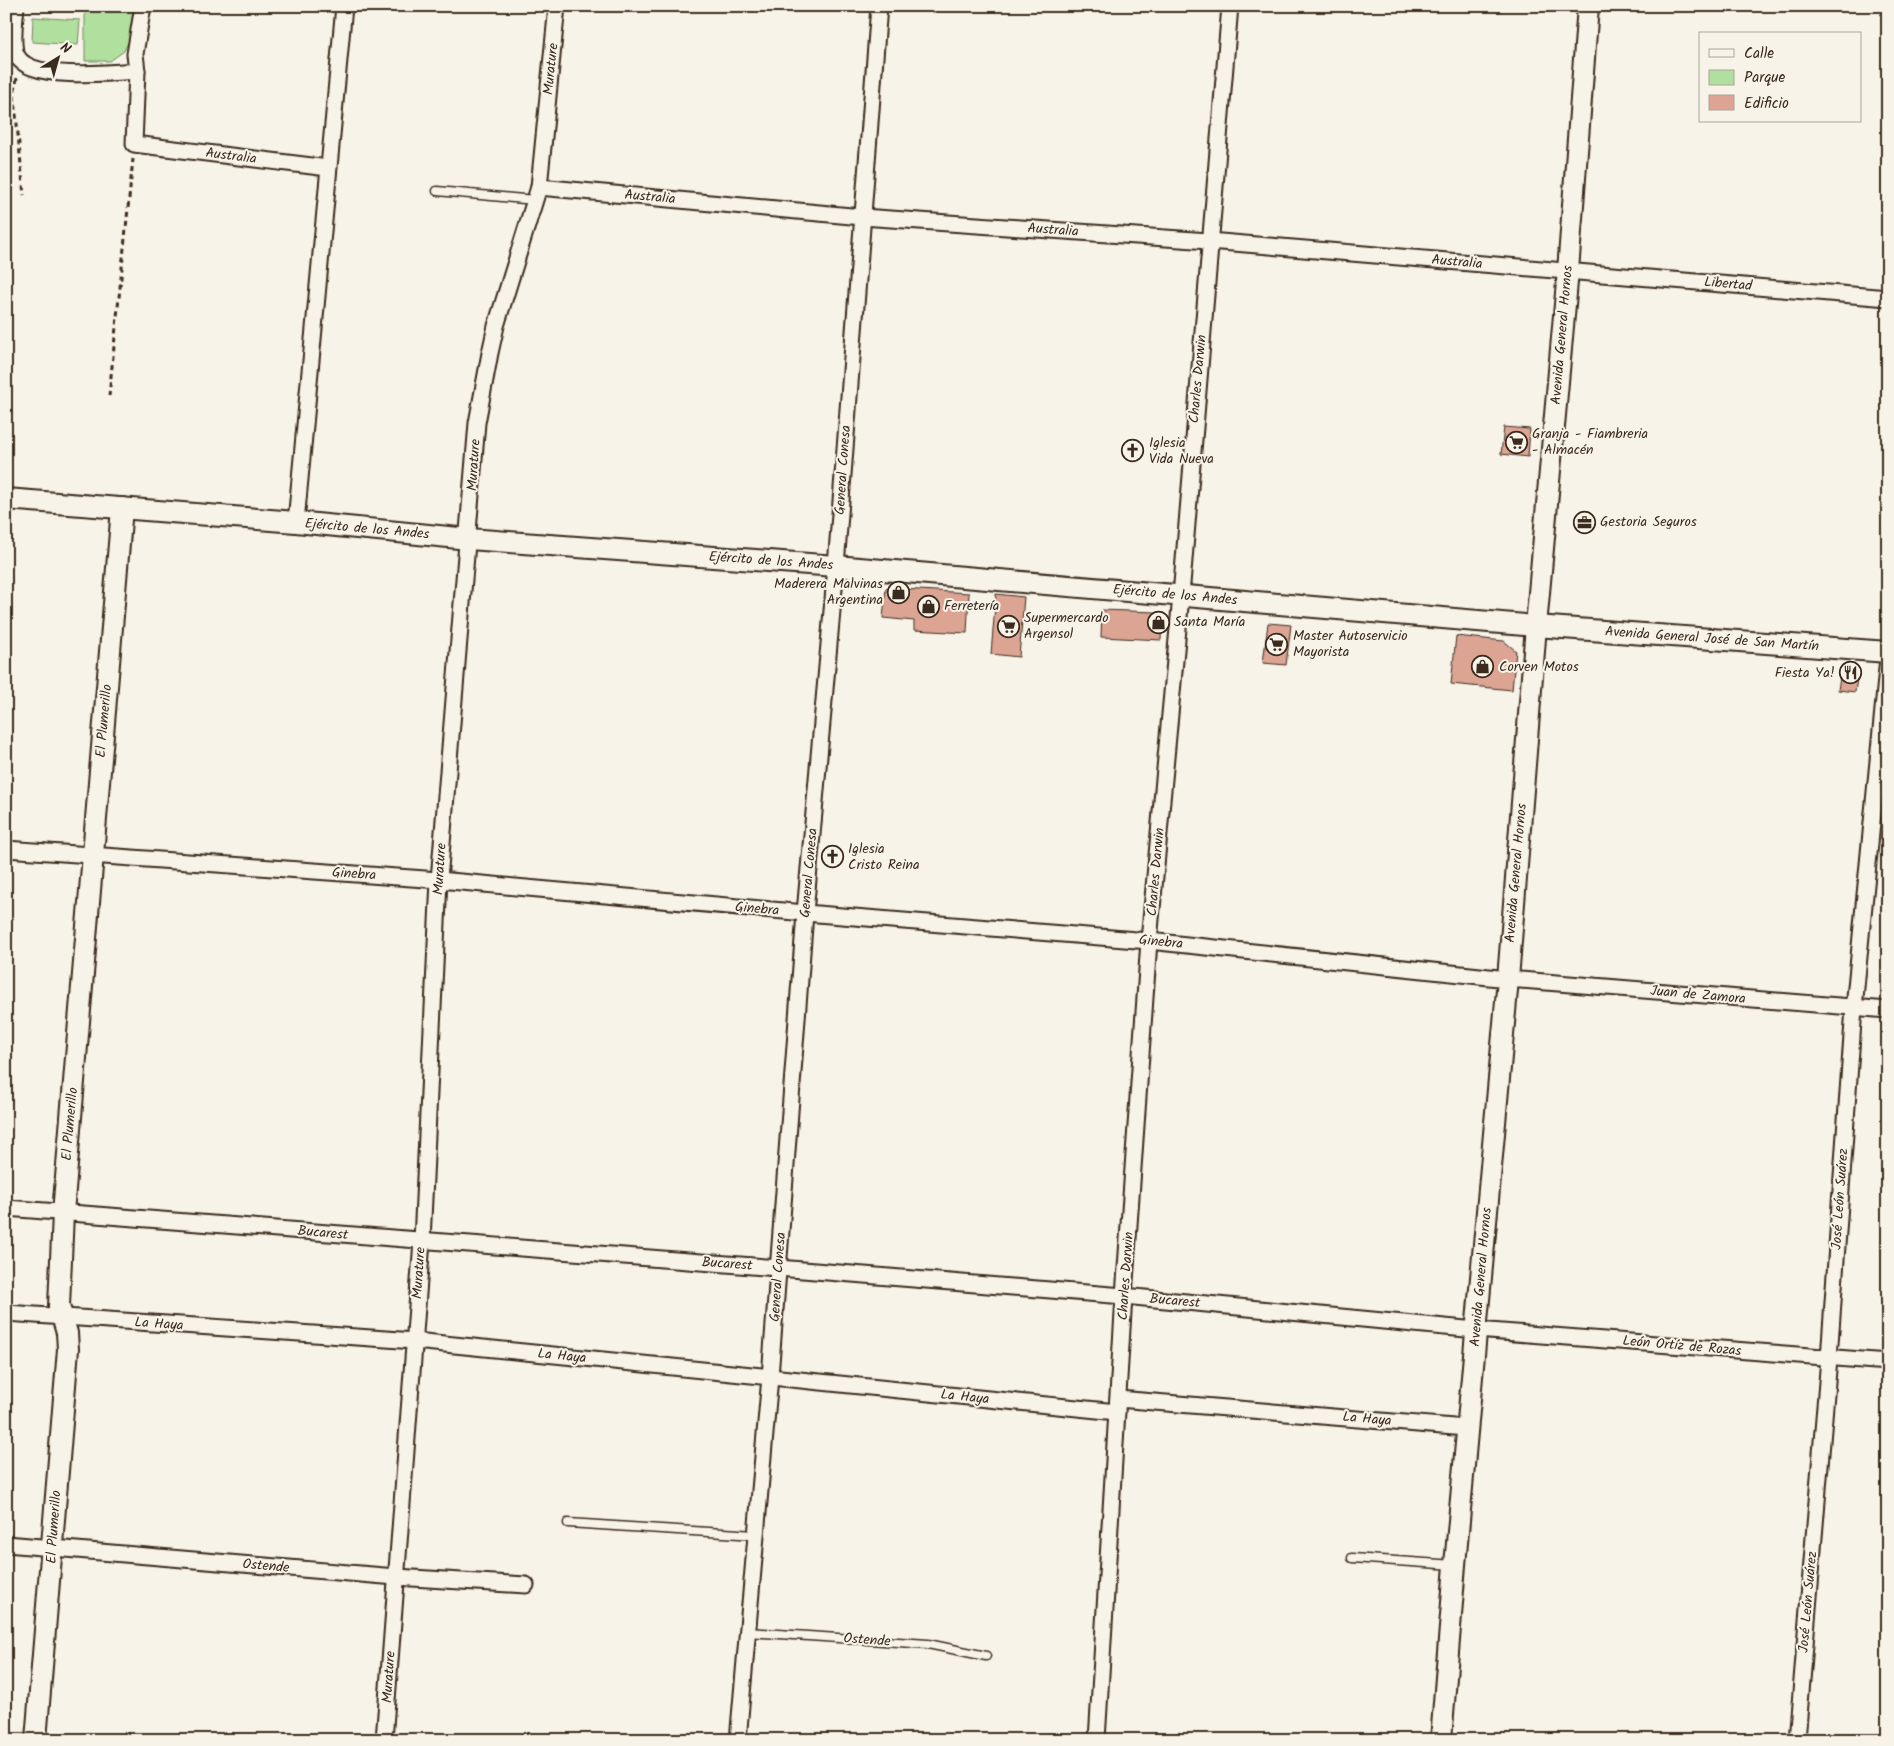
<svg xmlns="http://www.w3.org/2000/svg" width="1894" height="1746" viewBox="0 0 1894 1746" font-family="Kalam,sans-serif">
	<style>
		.green { fill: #b0df9e; stroke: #76845e }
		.building { fill: #dba493; stroke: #3b2a1e }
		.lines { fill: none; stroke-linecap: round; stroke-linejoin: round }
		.lane-casing { stroke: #3b2a1e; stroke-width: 11 }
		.street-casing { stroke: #3b2a1e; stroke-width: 19 }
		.secondary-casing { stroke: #3b2a1e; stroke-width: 24 }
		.path { stroke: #3b2a1e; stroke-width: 3; stroke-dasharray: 5 4; stroke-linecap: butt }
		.lane { stroke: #f7f3e8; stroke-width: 8 }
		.street { stroke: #f7f3e8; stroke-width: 15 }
		.secondary { stroke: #f7f3e8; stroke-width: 20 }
		.labels { text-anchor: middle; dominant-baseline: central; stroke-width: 4; stroke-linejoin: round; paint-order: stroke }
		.street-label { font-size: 14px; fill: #3b2a1e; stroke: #f7f3e8 }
		.poi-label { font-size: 14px; fill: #3b2a1e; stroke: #f7f3e8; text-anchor: start }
	</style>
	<rect width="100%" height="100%" fill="#f7f3e8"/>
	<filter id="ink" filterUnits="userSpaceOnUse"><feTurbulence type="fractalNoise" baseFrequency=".02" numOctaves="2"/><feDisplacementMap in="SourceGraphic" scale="10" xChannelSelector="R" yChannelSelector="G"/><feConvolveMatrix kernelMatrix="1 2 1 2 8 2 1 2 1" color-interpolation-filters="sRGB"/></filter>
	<g filter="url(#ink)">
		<!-- green -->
		<g class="green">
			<polygon points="85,6 133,6 131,36 124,51 110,61 85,61"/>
			<polygon points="33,17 80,20 78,45 32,42"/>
		</g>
		<!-- building -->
		<g class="building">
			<polygon points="1504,427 1530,429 1528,457 1501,454"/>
			<polygon points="886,588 969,593 967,633 914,630 914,621 883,618"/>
			<polygon points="996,594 1024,597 1019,657 991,654"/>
			<polygon points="1102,610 1155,612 1162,619 1161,640 1101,637"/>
			<polygon points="1268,623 1291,625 1286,665 1263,663"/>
			<polygon points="1456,636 1504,641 1516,651 1512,690 1451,684"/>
			<polygon points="1842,665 1854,666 1858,672 1855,692 1838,690"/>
		</g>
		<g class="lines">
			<defs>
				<g id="lane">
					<polyline points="437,191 535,200"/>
					<polyline points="568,1523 755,1535"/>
					<polyline points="1352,1558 1455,1565"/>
					<polyline points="747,1632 928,1644 986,1656"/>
				</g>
				<g id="street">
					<path d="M16,6C15,19 11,46 17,56C30,81 112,73 137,71"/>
					<polyline points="143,6 135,54 137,71 134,144 328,168"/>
					<polyline points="539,187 862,217 1209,241 1888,298"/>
					<polyline points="296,522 344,6"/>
					<polyline points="6,849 439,880 805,913 1149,941 1508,979 1888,1010"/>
					<polyline points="6,1208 778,1268 1124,1296 1476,1330 1888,1362"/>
					<polyline points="6,1313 415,1341 1117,1412"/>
					<polyline points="1118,1399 1466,1428"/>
					<polyline points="6,1544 396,1577 526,1585"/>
					<polyline points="384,1740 422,1241 439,880 477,423 490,353 496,326 539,187 557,6"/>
					<polyline points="738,1740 770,1377 805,913 836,566 879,6"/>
					<polyline points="1097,1740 1124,1296 1149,941 1181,596 1230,6"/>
					<polyline points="1797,1740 1829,1358 1854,1008 1888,658"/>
				</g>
				<g id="secondary">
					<polyline points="6,499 296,522 469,539 836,566 1536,626 1888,652"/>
					<polyline points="36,1740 68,1349 67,1333 59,1306 63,1213 122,508"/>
					<polyline points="1441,1740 1455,1565 1508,979 1536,626 1568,271 1588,6"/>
				</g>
			</defs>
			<!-- lane casing -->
			<use href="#lane" class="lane-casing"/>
			<!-- street casing -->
			<use href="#street" class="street-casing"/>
			<!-- secondary casing -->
			<use href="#secondary" class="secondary-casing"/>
			<!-- path -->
			<g class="path">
				<polyline points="17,78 14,94 24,195"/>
				<polyline points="109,396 133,159"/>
			</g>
			<!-- lane -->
			<use href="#lane" class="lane"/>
			<!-- street -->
			<use href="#street" class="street"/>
			<!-- secondary -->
			<use href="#secondary" class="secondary"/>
		</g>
	</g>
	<!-- icons -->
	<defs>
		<symbol id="supermarket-ring" viewBox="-11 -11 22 22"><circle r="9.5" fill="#f7f3e8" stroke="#3b2a1e" stroke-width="1.5"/><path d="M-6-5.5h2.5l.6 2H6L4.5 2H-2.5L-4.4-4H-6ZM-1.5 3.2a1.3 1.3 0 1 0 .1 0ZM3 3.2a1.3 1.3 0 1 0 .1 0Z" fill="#3b2a1e"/></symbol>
		<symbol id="church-ring" viewBox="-11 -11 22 22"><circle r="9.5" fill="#f7f3e8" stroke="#3b2a1e" stroke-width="1.5"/><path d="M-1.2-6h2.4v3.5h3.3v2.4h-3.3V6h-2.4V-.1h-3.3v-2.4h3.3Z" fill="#3b2a1e"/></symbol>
		<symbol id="office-ring" viewBox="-11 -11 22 22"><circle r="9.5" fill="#f7f3e8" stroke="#3b2a1e" stroke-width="1.5"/><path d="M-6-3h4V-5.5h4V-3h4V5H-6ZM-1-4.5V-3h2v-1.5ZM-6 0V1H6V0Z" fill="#3b2a1e"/></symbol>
		<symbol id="shop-ring" viewBox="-11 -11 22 22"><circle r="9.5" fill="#f7f3e8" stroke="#3b2a1e" stroke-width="1.5"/><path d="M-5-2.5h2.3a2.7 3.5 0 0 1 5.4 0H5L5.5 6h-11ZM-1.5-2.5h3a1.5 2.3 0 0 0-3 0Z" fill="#3b2a1e"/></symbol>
		<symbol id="restaurant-ring" viewBox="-11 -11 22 22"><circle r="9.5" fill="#f7f3e8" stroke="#3b2a1e" stroke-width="1.5"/><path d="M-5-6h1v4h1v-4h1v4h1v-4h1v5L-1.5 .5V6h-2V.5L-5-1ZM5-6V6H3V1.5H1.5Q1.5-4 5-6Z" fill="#3b2a1e"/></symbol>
	</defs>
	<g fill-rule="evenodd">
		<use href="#supermarket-ring" x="1504" y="430" width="25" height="25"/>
		<use href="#church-ring" x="1120" y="438" width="25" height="25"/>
		<use href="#office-ring" x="1572" y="510" width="25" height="25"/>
		<use href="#shop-ring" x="886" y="580" width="25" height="25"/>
		<use href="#shop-ring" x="916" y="594" width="25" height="25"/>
		<use href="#shop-ring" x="1146" y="610" width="25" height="25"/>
		<use href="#supermarket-ring" x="996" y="614" width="25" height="25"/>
		<use href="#supermarket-ring" x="1264" y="632" width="25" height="25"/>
		<use href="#shop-ring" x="1470" y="654" width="25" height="25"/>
		<use href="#restaurant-ring" x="1838" y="660" width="25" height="25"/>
		<use href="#church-ring" x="820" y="844" width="25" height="25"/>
	</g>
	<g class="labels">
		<!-- street labels -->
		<g class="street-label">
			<text transform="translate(551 69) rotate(-84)">Murature</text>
			<text transform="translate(231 156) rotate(7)">Australia</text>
			<text transform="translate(650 197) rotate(5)">Australia</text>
			<text transform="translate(1053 230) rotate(4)">Australia</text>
			<text transform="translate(1457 262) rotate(5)">Australia</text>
			<text transform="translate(1728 284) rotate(5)">Libertad</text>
			<text transform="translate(1562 335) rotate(-85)">Avenida General Hornos</text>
			<text transform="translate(1198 379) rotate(-85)">Charles Darwin</text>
			<text transform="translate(474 465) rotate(-86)">Murature</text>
			<text transform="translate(843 470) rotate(-86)">General Conesa</text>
			<text transform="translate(367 529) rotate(5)">Ejército de los Andes</text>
			<text transform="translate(771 561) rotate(4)">Ejército de los Andes</text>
			<text transform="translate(1175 595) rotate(5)">Ejército de los Andes</text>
			<text transform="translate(1712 639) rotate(4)">Avenida General José de San Martín</text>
			<text transform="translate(104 721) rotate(-85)">El Plumerillo</text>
			<text transform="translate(440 869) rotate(-86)">Murature</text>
			<text transform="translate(1156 872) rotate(-85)">Charles Darwin</text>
			<text transform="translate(809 873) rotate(-85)">General Conesa</text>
			<text transform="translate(1516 873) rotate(-85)">Avenida General Hornos</text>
			<text transform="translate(354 874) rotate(4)">Ginebra</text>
			<text transform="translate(757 909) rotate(5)">Ginebra</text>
			<text transform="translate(1161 942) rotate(6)">Ginebra</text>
			<text transform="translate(1698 995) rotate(5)">Juan de Zamora</text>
			<text transform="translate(70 1124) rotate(-85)">El Plumerillo</text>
			<text transform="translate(1840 1199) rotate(-86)">José León Suárez</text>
			<text transform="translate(323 1233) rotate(5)">Bucarest</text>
			<text transform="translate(727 1264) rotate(4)">Bucarest</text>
			<text transform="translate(419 1273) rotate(-86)">Murature</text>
			<text transform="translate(1126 1276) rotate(-86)">Charles Darwin</text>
			<text transform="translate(778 1277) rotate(-86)">General Conesa</text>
			<text transform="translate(1481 1277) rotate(-85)">Avenida General Hornos</text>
			<text transform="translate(1175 1301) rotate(5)">Bucarest</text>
			<text transform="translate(159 1324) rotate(4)">La Haya</text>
			<text transform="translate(1682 1346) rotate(5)">León Ortíz de Rozas</text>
			<text transform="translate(562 1356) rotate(6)">La Haya</text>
			<text transform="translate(965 1397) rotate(6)">La Haya</text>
			<text transform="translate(1367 1419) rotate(5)">La Haya</text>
			<text transform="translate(54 1527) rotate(-86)">El Plumerillo</text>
			<text transform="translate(266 1566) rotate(5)">Ostende</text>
			<text transform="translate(1808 1602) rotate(-85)">José León Suárez</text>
			<text transform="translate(867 1640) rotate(4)">Ostende</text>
			<text transform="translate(389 1677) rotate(-86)">Murature</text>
		</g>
		<!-- poi labels -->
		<g class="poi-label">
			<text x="1532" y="434">Granja - Fiambreria<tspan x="1532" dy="16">- Almacén</tspan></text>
			<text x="1149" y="443">Iglesia<tspan x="1149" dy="16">Vida Nueva</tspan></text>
			<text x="1600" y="522">Gestoria Seguros</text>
			<text x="883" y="584" text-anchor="end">Maderera Malvinas<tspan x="883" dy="16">Argentina</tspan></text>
			<text x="944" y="606">Ferretería</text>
			<text x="1024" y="618">Supermercardo<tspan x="1024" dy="16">Argensol</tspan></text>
			<text x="1174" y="622">Santa María</text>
			<text x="1293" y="636">Master Autoservicio<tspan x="1293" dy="16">Mayorista</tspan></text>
			<text x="1499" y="667">Corven Motos</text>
			<text x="1835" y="673" text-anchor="end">Fiesta Ya!</text>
			<text x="848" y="849">Iglesia<tspan x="848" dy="16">Cristo Reina</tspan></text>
		</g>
	</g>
	<!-- margin -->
	<rect width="1894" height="1746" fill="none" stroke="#f7f3e8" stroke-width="25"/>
	<rect x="12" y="12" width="1869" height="1721" fill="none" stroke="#3b2a1e" stroke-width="2" filter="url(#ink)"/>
	<!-- legend -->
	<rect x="1699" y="32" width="162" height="90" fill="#f7f3e8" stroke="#aca397"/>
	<rect x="1709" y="49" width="25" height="8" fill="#f7f3e8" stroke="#aca397"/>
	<text x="1744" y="58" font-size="15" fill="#3b2a1e">Calle</text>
	<rect x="1709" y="70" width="25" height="15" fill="#b0df9e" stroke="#aca397"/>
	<text x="1744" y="82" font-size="15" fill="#3b2a1e">Parque</text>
	<rect x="1709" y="95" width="25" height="15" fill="#dba493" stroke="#aca397"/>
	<text x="1744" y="108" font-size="15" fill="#3b2a1e">Edificio</text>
	<!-- north arrow -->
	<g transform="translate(58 58) rotate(37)" stroke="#f7f3e8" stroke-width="4" paint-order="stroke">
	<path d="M0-4L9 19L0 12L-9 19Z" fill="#3b2a1e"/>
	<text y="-8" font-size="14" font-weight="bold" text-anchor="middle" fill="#3b2a1e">N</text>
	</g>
</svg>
